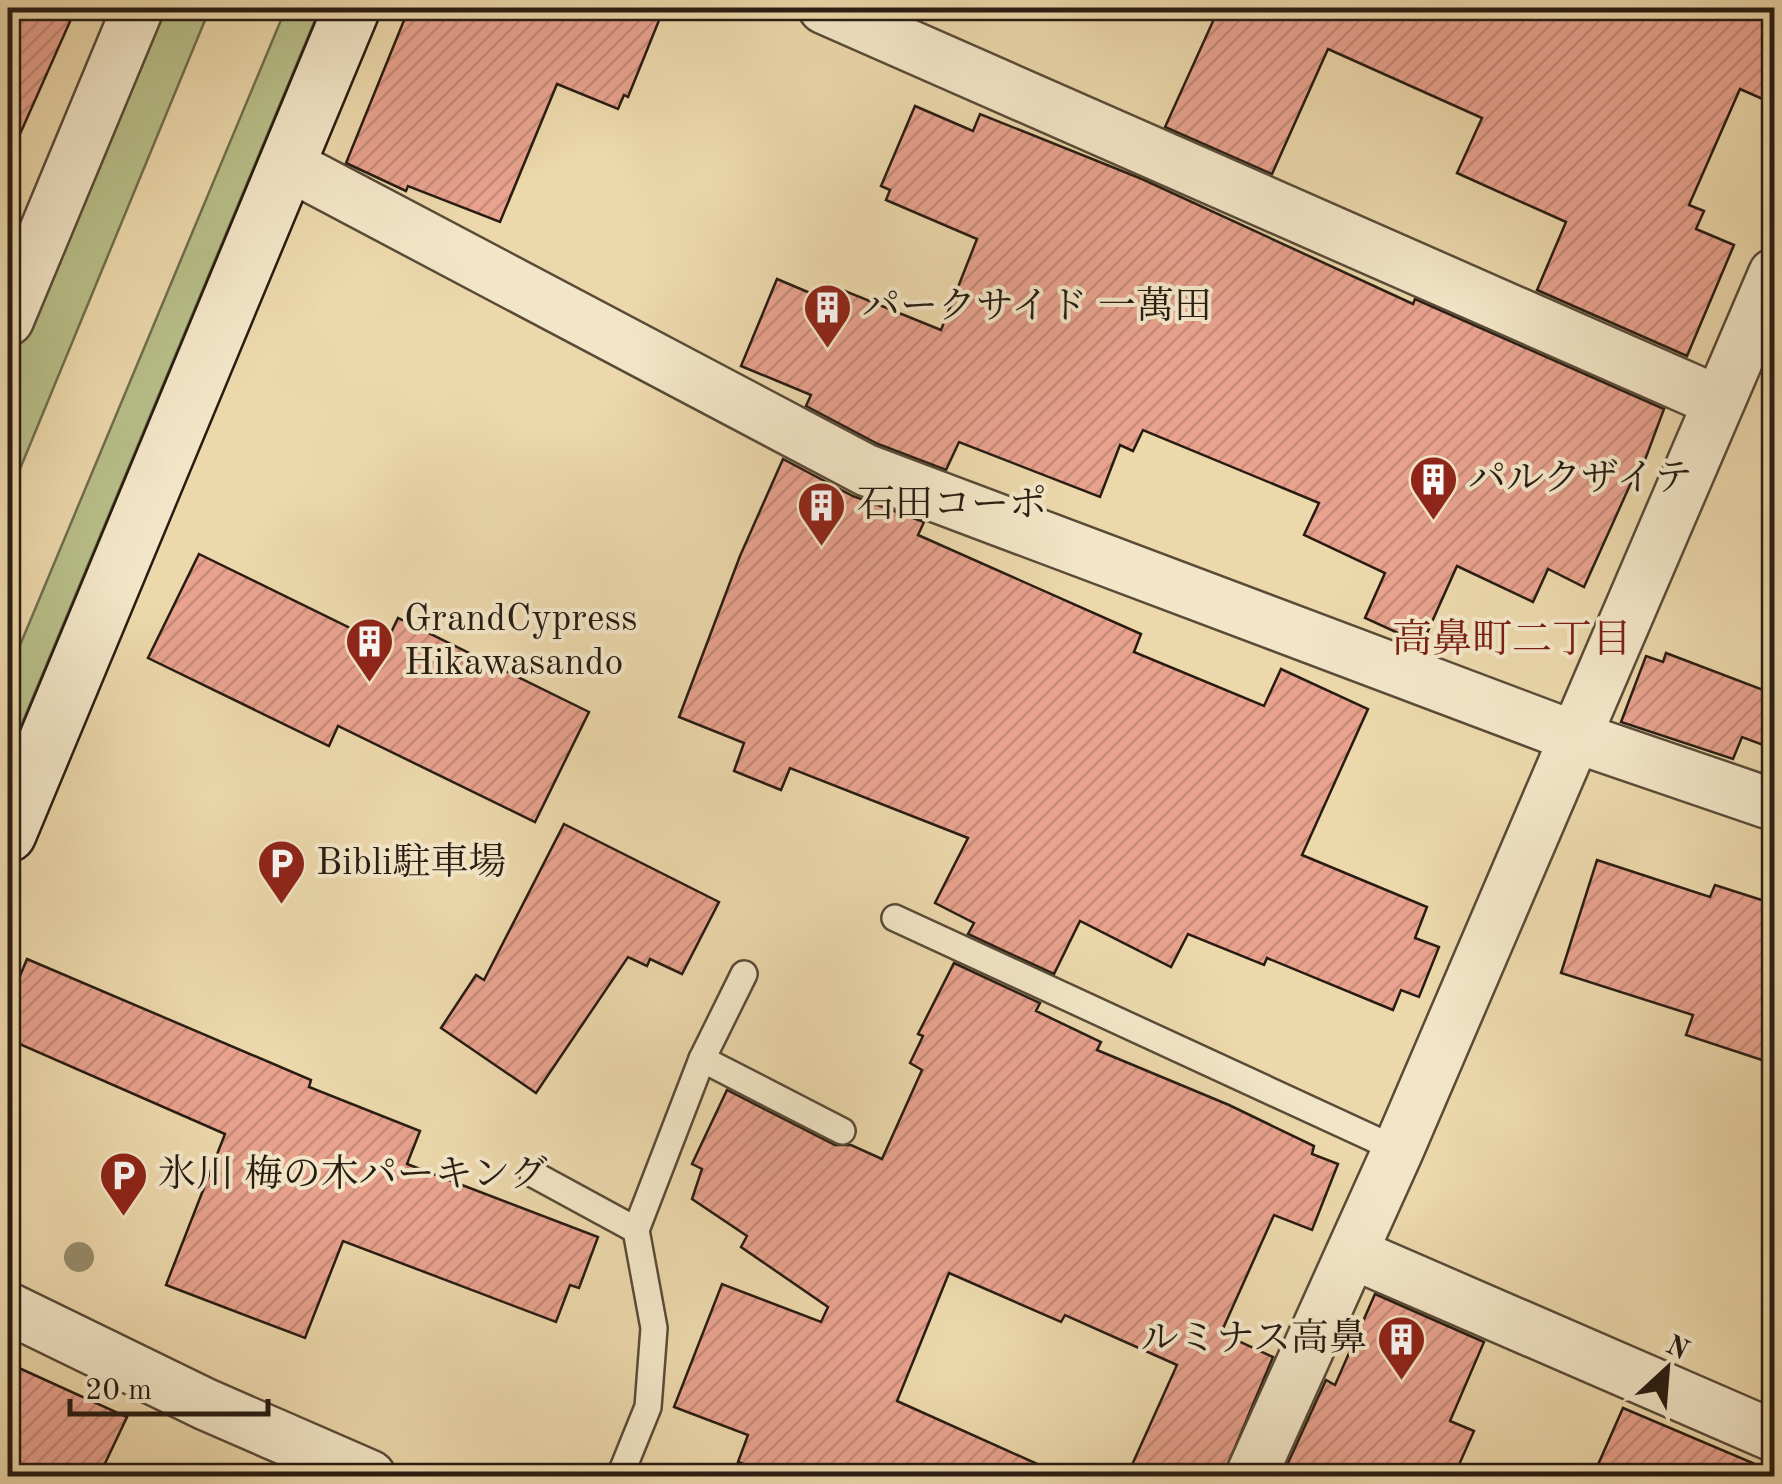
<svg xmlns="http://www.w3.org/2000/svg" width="1782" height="1484" viewBox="0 0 1782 1484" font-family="'Old Standard TT','Noto Serif JP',serif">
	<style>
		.garden { fill: #b8bf89; stroke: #706e4e; stroke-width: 2.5 }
		.building { fill: url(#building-hatch); stroke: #281c12; stroke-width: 2.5 }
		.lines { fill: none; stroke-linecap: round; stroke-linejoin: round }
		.lane-casing { stroke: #594b38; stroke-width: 30 }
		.street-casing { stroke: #594b38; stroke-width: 55 }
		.secondary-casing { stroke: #281c12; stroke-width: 60 }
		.lane { stroke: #f3e6c8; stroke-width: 25 }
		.street { stroke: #f3e6c8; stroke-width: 50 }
		.secondary { stroke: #f3e6c8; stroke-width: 55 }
		.tree { fill: #988c6b }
		.labels { text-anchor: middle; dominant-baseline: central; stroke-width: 8; stroke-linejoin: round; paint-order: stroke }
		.poi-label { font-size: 38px; fill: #281c12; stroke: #f3e6c8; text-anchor: start }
		.neighbourhood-label { font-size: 40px; fill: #7a1f14; stroke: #f3e6c8 }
	</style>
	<defs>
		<pattern id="building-hatch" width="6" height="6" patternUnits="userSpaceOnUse" patternTransform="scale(2.5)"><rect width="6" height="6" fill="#e8a28e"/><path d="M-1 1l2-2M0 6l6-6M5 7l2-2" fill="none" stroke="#c78b79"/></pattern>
	</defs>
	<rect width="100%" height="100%" fill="#ecd8ab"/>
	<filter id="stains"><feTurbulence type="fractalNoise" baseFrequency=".002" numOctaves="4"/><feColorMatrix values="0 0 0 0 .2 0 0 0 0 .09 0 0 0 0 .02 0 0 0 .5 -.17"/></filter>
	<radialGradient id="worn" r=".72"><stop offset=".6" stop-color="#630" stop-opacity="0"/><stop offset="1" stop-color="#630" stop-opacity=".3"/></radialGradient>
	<!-- garden -->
	<g class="garden">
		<polygon points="158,8 210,8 8,498 8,365"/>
		<polygon points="286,8 320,8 8,757 8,674"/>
	</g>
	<!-- building -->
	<g class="building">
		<polygon points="8,8 76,8 8,161"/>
		<polygon points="409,8 664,8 628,97 624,95 618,109 557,84 500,222 408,186 406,191 346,163"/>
		<polygon points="1219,8 1774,8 1774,104 1740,89 1689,205 1704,211 1696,229 1734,245 1687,356 1537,290 1566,222 1457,173 1482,118 1328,49 1272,174 1165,127"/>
		<polygon points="915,106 973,131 980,114 1142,179 1413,304 1415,299 1664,409 1639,476 1635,474 1584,587 1548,569 1533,602 1457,566 1422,644 1365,618 1385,573 1304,535 1319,503 1143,430 1133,451 1120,445 1100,497 959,442 946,470 878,444 806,406 811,395 741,366 777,279 822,298 828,284 941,330 977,239 886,200 890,190 881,186"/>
		<polygon points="783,459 853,496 924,522 918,535 1141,634 1134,652 1264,706 1281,669 1368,709 1302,855 1427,907 1415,938 1439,947 1419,997 1401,990 1393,1010 1267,958 1264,965 1188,934 1171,967 1080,921 1054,974 968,934 974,923 935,903 968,838 790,768 781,790 734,771 744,743 679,717 740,556"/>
		<polygon points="199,554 385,645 398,618 589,712 535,822 338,726 329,746 148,658"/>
		<polygon points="1666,653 1774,694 1774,749 1742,737 1733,759 1621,722 1646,656 1663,662"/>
		<polygon points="564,824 719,902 682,974 650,959 647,966 628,957 536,1093 441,1028 476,975 484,980"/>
		<polygon points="1597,860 1710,897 1715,885 1774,904 1774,1064 1686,1035 1693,1015 1561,973"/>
		<polygon points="27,959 311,1080 309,1087 420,1131 407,1164 598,1237 579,1288 570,1285 556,1322 343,1241 305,1338 166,1285 225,1134 8,1039 8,1005"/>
		<polygon points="954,963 1040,1003 1036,1011 1101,1042 1097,1050 1229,1105 1314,1146 1312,1154 1338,1164 1312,1230 1274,1215 1221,1333 1273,1357 1223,1476 1127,1476 1177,1365 1065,1315 1061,1322 949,1273 897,1401 1064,1476 774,1476 738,1462 748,1435 674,1407 722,1284 821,1322 828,1307 741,1247 747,1236 692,1199 702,1169 692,1164 727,1090 835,1145 851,1145 882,1159 922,1070 910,1063 923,1036 918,1034"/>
		<polygon points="1375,1294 1484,1342 1450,1421 1474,1431 1454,1476 1282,1476 1326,1380 1335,1385"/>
		<polygon points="8,1363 127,1417 99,1476 8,1476"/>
		<polygon points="1623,1408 1774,1472 1774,1476 1593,1476"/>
	</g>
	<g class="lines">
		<defs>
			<g id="lane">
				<polyline points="895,918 1398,1150"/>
				<polyline points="702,1059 842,1131"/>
				<polyline points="533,1174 636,1230"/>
				<polyline points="620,1476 648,1407 654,1328 636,1230 702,1059 744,974"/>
			</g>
			<g id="street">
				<polyline points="824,8 1717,401"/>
				<polyline points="287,164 866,470 1575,737 1774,805"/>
				<polyline points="8,320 138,8"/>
				<polyline points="1352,1253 1774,1436"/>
				<polyline points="8,1308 205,1404 370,1476"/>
				<polyline points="1251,1476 1398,1150 1774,274"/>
			</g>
			<polyline id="secondary" points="8,834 352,8"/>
		</defs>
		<!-- lane casing -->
		<use href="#lane" class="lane-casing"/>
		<!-- street casing -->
		<use href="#street" class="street-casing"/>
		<!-- secondary casing -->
		<use href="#secondary" class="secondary-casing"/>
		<!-- lane -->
		<use href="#lane" class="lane"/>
		<!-- street -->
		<use href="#street" class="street"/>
		<!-- secondary -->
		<use href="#secondary" class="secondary"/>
	</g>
	<!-- trees -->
	<circle class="tree" cx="79" cy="1257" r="15"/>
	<!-- icons -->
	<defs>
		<symbol id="building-pin" viewBox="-11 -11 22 30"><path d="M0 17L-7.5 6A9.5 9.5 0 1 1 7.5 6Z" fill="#8f2418" stroke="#f3e6c8"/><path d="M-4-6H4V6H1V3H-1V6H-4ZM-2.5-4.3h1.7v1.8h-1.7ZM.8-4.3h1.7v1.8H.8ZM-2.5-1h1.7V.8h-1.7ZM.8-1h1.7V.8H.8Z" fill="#fff"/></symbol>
		<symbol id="parking-pin" viewBox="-11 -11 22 30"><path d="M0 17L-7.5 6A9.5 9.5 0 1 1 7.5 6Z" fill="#8f2418" stroke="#f3e6c8"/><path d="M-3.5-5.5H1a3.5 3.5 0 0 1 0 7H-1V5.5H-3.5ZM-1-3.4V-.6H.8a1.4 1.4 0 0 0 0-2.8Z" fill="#fff"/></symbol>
	</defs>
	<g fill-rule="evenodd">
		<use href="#building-pin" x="800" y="280" width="55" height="75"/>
		<use href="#building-pin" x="1406" y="452" width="55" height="75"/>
		<use href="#building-pin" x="794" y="478" width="55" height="75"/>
		<use href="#building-pin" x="342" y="614" width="55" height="75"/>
		<use href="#parking-pin" x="254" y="836" width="55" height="75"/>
		<use href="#parking-pin" x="96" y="1148" width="55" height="75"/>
		<use href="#building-pin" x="1374" y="1312" width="55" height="75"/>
	</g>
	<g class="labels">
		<!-- poi labels -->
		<g class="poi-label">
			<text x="862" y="308">パークサイド 一萬田</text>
			<text x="1468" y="480">パルクザイテ</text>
			<text x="857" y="506">石田コーポ</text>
			<text x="404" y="620">GrandCypress<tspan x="404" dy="44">Hikawasando</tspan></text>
			<text x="316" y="864">Bibli駐車場</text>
			<text x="158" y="1176">氷川 梅の木パーキング</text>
			<text x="1367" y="1340" text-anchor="end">ルミナス高鼻</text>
		</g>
		<!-- neighbourhood labels -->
		<g class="neighbourhood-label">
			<text x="1512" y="642">高鼻町二丁目</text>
		</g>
	</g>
	<!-- margin -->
	<rect width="1782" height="1484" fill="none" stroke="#ecd8ab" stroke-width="40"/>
	<rect x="10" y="10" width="1762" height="1464" fill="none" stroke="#281c12" stroke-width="5"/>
	<rect x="20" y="20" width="1742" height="1444" fill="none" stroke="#281c12" stroke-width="2.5"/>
	<!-- north arrow -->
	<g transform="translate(1667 1369) rotate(26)" stroke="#f3e6c8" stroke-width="8" paint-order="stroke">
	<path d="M0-8L18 38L0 25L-18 38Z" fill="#281c12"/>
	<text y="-15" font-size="28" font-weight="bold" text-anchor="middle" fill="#281c12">N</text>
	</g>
	<!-- scale -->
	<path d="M70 1399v15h198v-15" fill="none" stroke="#281c12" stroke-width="5"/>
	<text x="85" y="1399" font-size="30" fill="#281c12" stroke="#f3e6c8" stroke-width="8" paint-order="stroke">20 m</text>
	<rect width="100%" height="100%" filter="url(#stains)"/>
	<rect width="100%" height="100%" fill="url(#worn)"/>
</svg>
